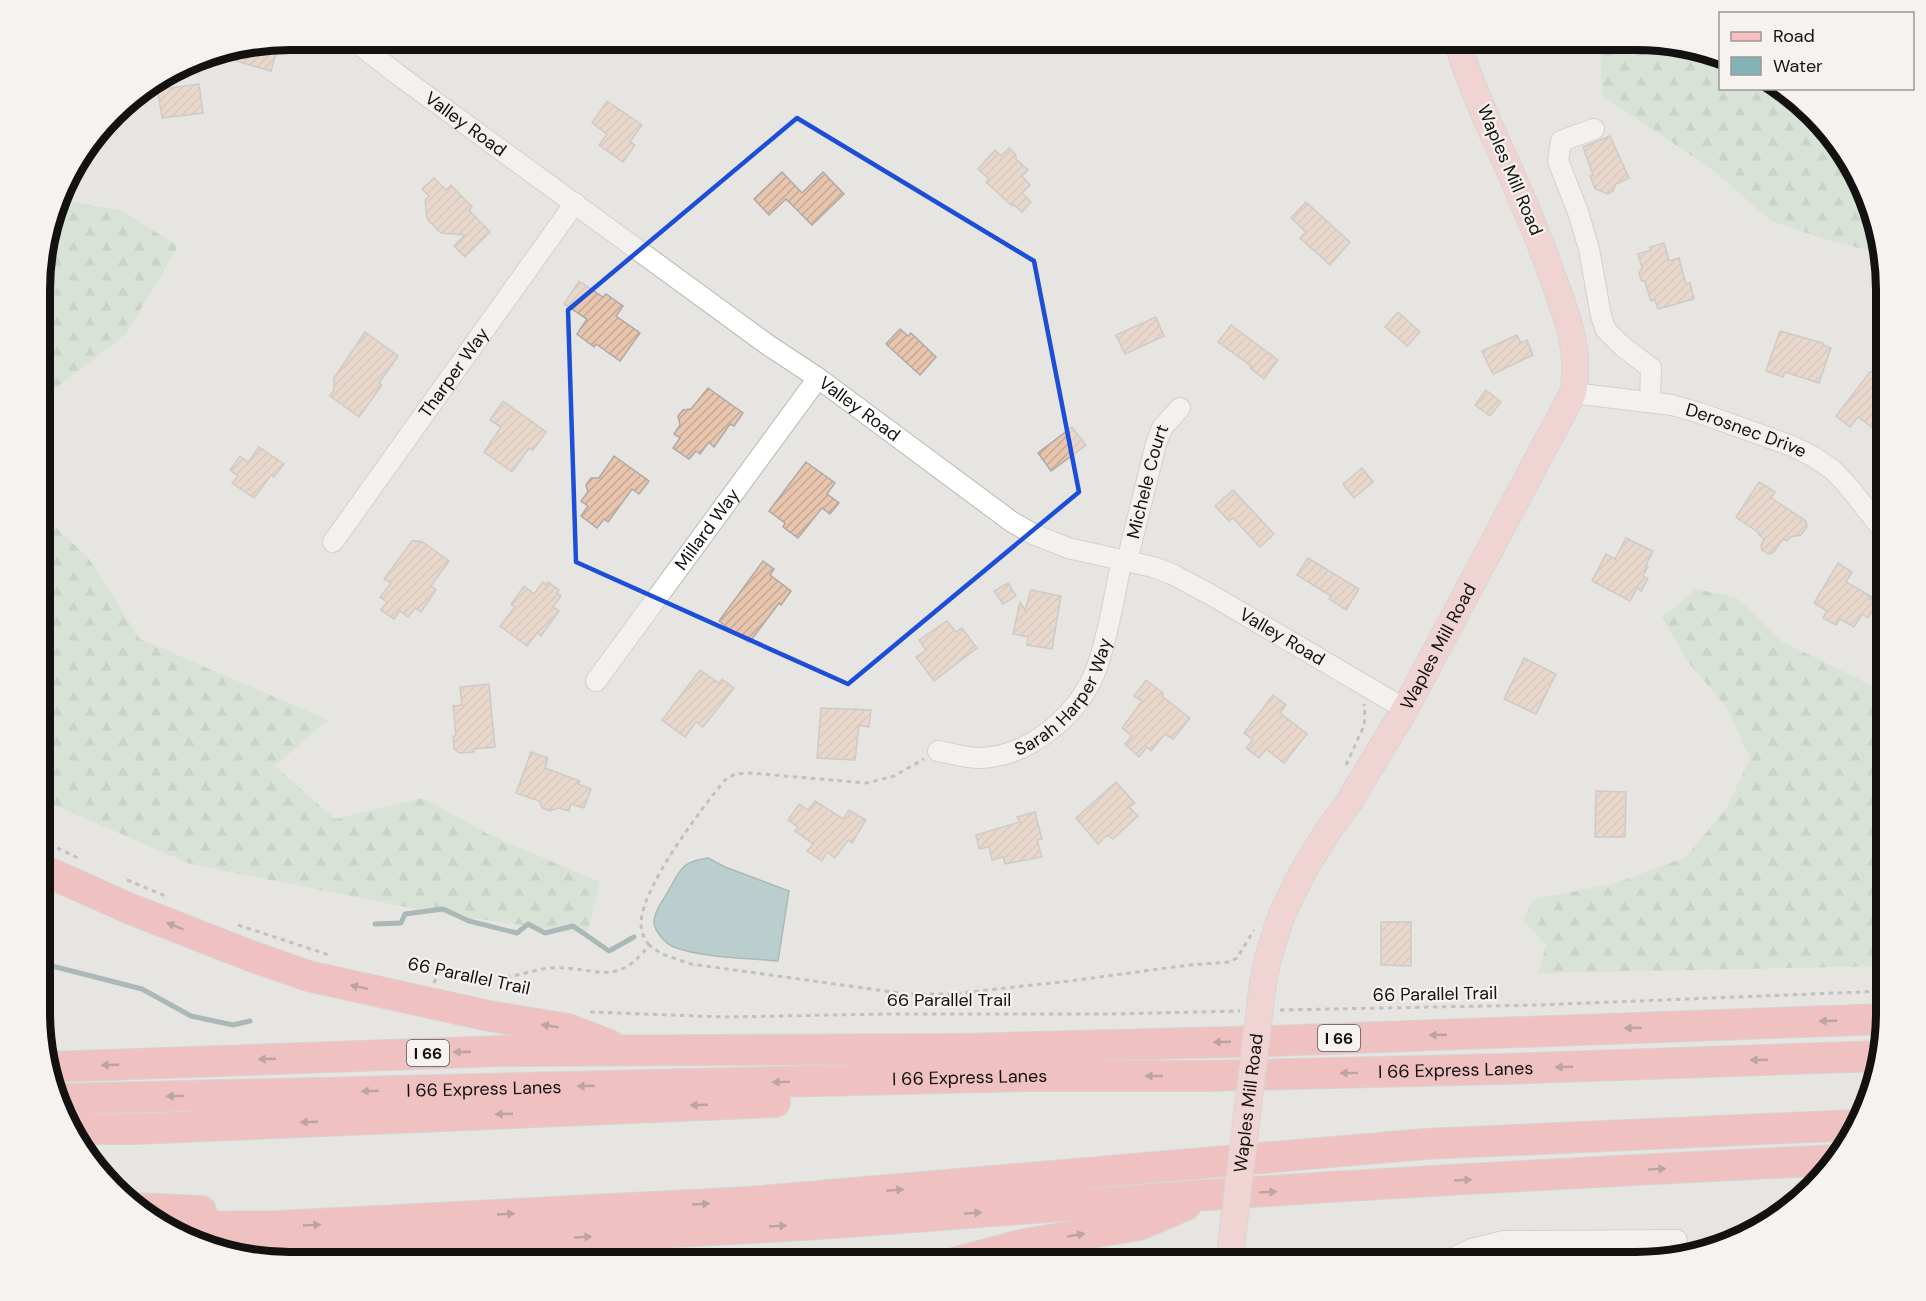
<svg xmlns="http://www.w3.org/2000/svg" width="1926" height="1301" viewBox="0 0 1926 1301" font-family="'DM Sans',sans-serif">
	<style>
		.forest { fill: url(#forest-firs) }
		.water { fill: #83b3b4; stroke: #618383; stroke-width: 1.5 }
		.lines { fill: none; stroke-linecap: round; stroke-linejoin: round }
		.stream { stroke: #618383; stroke-width: 5 }
		.building { fill: url(#building-hatch); stroke: #adaaa8; stroke-width: 1.5 }
		.minor-casing { stroke: #bab8b5; stroke-width: 22 }
		.major-casing { stroke: #c2c1c1; stroke-width: 28 }
		.highway-casing { stroke: #c2c1c1; stroke-width: 32 }
		.path { stroke: #979593; stroke-width: 3; stroke-dasharray: 4.5 4.5; stroke-linecap: butt }
		.minor { stroke: #fff; stroke-width: 20 }
		.major { stroke: #fbbfc1; stroke-width: 26 }
		.highway { stroke: #f89597; stroke-width: 30 }
		.major-bridge-casing { stroke: #c2c1c1; stroke-width: 28; stroke-linecap: butt }
		.major-bridge { stroke: #fbbfc1; stroke-width: 26 }
		.oneway { fill: #865454 }
		.marked { fill: none; stroke: #1d4ed8; stroke-width: 4.5; stroke-linejoin: round }
		.labels { text-anchor: middle; dominant-baseline: central; stroke-width: 4.5; stroke-linejoin: round; paint-order: stroke }
		.shield { fill: #f5f2ef; stroke: #575554; stroke-width: 1.5 }
		.shield-label { font-size: 16px; font-weight: bold; fill: #131211 }
		.street-label { font-size: 18px; fill: #131211; stroke: #f5f2ef }
		.rim { fill: none; stroke: #131211; stroke-width: 8 }
	</style>
	<defs>
		<pattern id="forest-firs" width="22" height="20" patternUnits="userSpaceOnUse" patternTransform="scale(1.5)"><rect width="22" height="20" fill="#c5deca"/><path d="M5 1l3.5 6h-7zM16 11l3.5 6h-7z" fill="#a8bdac"/></pattern>
		<pattern id="building-hatch" width="6" height="6" patternUnits="userSpaceOnUse" patternTransform="scale(1.5)"><rect width="6" height="6" fill="#e8c5ad"/><path d="M-1 1l2-2M0 6l6-6M5 7l2-2" fill="none" stroke="#c6a894"/></pattern>
	</defs>
	<rect width="100%" height="100%" fill="#e7e5e2"/>
	<!-- forest -->
	<g class="forest">
		<polygon points="1604,40 1652,40 1717,52 1720,54 1720,88 1785,88 1789,91 1854,165 1880,253 1834,242 1771,221 1714,171 1602,95 1600,46"/>
		<polygon points="59,200 120,210 178,246 126,334 48,394 41,408 41,257"/>
		<polygon points="41,513 89,559 140,639 328,720 275,766 335,819 423,798 490,835 600,882 587,935 421,910 190,864 41,799"/>
		<polygon points="1696,589 1737,598 1781,641 1859,679 1886,697 1886,966 1538,973 1546,945 1523,920 1534,899 1613,884 1686,857 1727,807 1750,758 1728,709 1689,663 1662,617"/>
	</g>
	<!-- water -->
	<path class="water" d="M708,858L725,867L789,891L778,961C748,958 702,958 674,947C666,944 655,932 654,923C654,912 663,900 669,890C681,868 682,862 708,858Z"/>
	<g class="lines">
		<!-- stream -->
		<g class="stream">
			<polyline points="375,924 401,923 405,914 443,909 469,921 517,933 528,924 545,933 573,926 609,951 634,937"/>
			<polyline points="52,966 142,989 191,1016 233,1025 250,1021"/>
		</g>
	</g>
	<!-- building -->
	<g class="building">
		<polygon points="269,43 278,46 271,71 212,54"/>
		<polygon points="170,84 170,88 199,84 203,113 162,118 157,86"/>
		<polygon points="607,101 642,125 630,142 635,145 623,162 599,145 607,134 592,123"/>
		<polygon points="1610,136 1629,178 1616,184 1613,191 1608,194 1595,189 1590,176 1593,175 1583,147"/>
		<polygon points="1009,148 1016,155 1016,159 1028,170 1022,176 1030,185 1022,193 1031,202 1022,212 1013,204 1012,206 986,182 989,179 978,169 995,150 1001,156"/>
		<polygon points="782,172 802,193 823,172 844,194 812,225 786,199 769,215 754,199"/>
		<polygon points="434,178 446,190 451,185 472,207 469,210 490,232 465,257 454,246 465,235 441,233 427,219 425,200 429,196 422,189"/>
		<polygon points="1306,202 1350,242 1330,265 1300,238 1306,232 1291,218"/>
		<polygon points="1664,243 1669,261 1679,258 1686,284 1690,283 1694,299 1658,309 1655,300 1651,301 1645,282 1641,280 1639,273 1642,268 1638,254 1651,250 1650,247"/>
		<polygon points="579,281 603,297 606,294 623,306 616,316 640,333 620,361 596,344 594,347 577,334 587,319 564,304"/>
		<polygon points="1398,312 1420,332 1407,346 1385,327"/>
		<polygon points="1156,317 1164,336 1125,354 1116,335"/>
		<polygon points="1231,325 1278,360 1264,379 1250,368 1251,366 1218,342"/>
		<polygon points="900,329 908,336 911,333 936,357 920,375 886,344"/>
		<polygon points="1780,331 1823,343 1823,345 1831,348 1819,383 1785,372 1783,377 1766,371"/>
		<polygon points="365,332 398,356 379,383 382,385 359,417 330,396 334,390 334,378"/>
		<polygon points="1517,335 1521,343 1527,340 1533,355 1493,374 1482,351"/>
		<polygon points="1876,371 1886,379 1878,390 1886,396 1886,427 1881,434 1858,417 1850,427 1836,416 1870,372"/>
		<polygon points="708,388 743,413 734,426 730,424 714,447 709,442 700,454 696,451 689,459 673,448 680,438 674,434 680,425 678,416 683,410 691,409"/>
		<polygon points="1486,390 1501,402 1490,416 1475,405"/>
		<polygon points="503,401 546,432 533,450 529,448 512,472 484,452 501,427 490,420"/>
		<polygon points="1072,427 1086,445 1051,471 1038,453"/>
		<polygon points="259,447 284,464 274,477 271,475 254,498 232,483 238,476 230,470 240,456 248,462"/>
		<polygon points="614,456 649,481 639,494 632,489 608,522 604,519 597,528 581,516 588,506 581,501 588,492 586,485 591,478 599,478"/>
		<polygon points="806,462 835,483 827,494 839,503 830,514 822,508 798,538 783,527 785,523 769,511"/>
		<polygon points="1362,468 1373,482 1354,498 1343,484"/>
		<polygon points="1759,482 1775,492 1771,498 1806,521 1807,527 1801,535 1790,537 1787,541 1783,539 1773,553 1768,554 1762,550 1761,545 1764,539 1758,534 1759,533 1736,517"/>
		<polygon points="1233,490 1274,534 1260,547 1233,518 1229,521 1215,506"/>
		<polygon points="1626,538 1653,551 1646,565 1648,567 1643,576 1648,579 1641,591 1637,588 1630,601 1592,581 1606,554 1615,559"/>
		<polygon points="412,541 421,541 449,561 431,586 436,590 421,612 415,608 408,617 400,611 394,619 381,610 387,602 380,597 391,583 384,579"/>
		<polygon points="1308,558 1359,589 1346,610 1329,599 1331,596 1297,575"/>
		<polygon points="763,561 774,569 770,575 791,591 781,605 779,603 749,643 719,621"/>
		<polygon points="1838,563 1852,572 1846,582 1872,597 1870,599 1877,603 1868,618 1862,614 1854,627 1840,619 1836,625 1823,618 1827,611 1814,603"/>
		<polygon points="543,582 546,585 548,582 559,590 557,593 561,596 553,607 559,611 541,636 537,633 527,646 500,626 515,607 511,604 524,586 534,594"/>
		<polygon points="1008,583 1016,596 1003,604 994,591"/>
		<polygon points="1031,590 1061,596 1052,649 1027,645 1028,637 1013,634 1020,602 1025,610"/>
		<polygon points="947,621 956,632 962,628 977,648 934,681 916,657 926,650 919,640"/>
		<polygon points="1524,658 1556,674 1536,714 1504,699"/>
		<polygon points="700,670 719,683 722,679 734,688 703,727 696,722 685,737 662,720"/>
		<polygon points="1146,680 1163,693 1162,696 1190,718 1173,739 1165,734 1151,751 1147,747 1139,757 1125,744 1132,736 1122,728 1142,701 1134,696"/>
		<polygon points="489,684 495,747 474,749 474,752 460,753 454,749 453,736 456,736 453,706 462,705 460,687"/>
		<polygon points="1273,695 1286,705 1280,713 1307,734 1284,763 1266,749 1259,758 1246,748 1253,740 1244,733"/>
		<polygon points="821,708 871,710 869,727 859,725 855,760 817,758"/>
		<polygon points="531,752 548,758 545,768 580,781 578,784 591,789 584,808 571,804 569,811 558,808 550,811 542,808 539,801 516,793"/>
		<polygon points="1116,782 1135,803 1129,807 1138,816 1113,839 1107,835 1098,844 1076,818"/>
		<polygon points="1596,791 1626,792 1625,837 1595,837"/>
		<polygon points="815,801 843,819 849,810 866,820 852,843 848,840 835,858 827,852 822,861 807,851 813,844 795,831 798,827 788,820 799,804 808,810"/>
		<polygon points="1035,812 1042,839 1037,840 1042,857 1005,864 1003,857 992,860 989,847 979,849 976,835 1020,822 1017,817"/>
		<polygon points="1381,922 1411,922 1411,966 1381,965"/>
	</g>
	<g class="lines">
		<defs>
			<g id="minor">
				<path id="s1" d="M352,39L397,74L768,345L818,378L1012,522L1033,534L1068,548L1153,567L1172,574L1213,596L1405,709"/>
				<polyline points="1594,129 1561,141 1558,161 1578,212 1589,249 1601,316 1606,330 1622,346 1651,368 1650,401"/>
				<path id="s2" d="M1573,393L1672,405L1700,413L1792,446L1814,457L1833,470L1848,486L1886,534"/>
				<path id="s3" d="M333,542L575,203"/>
				<path id="s4" d="M1127,561L1156,444L1162,428L1180,408"/>
				<path id="s5" d="M596,681L818,378"/>
				<path id="s6" d="M938,751C951,753 966,758 979,758C1030,757 1080,714 1097,667C1109,633 1114,595 1122,560"/>
				<polyline points="1445,1262 1471,1249 1504,1241 1677,1240 1672,1254"/>
			</g>
			<g id="major">
				<path id="s7" d="M1263,983L1268,958L1282,914L1303,871L1329,829L1349,802L1405,709L1573,393C1581,352 1567,316 1553,278C1536,230 1516,184 1495,138C1481,106 1466,73 1457,39"/>
			</g>
			<g id="highway">
				<polyline points="41,869 128,908 251,956 308,976 489,1016 568,1029 609,1045"/>
				<polyline points="49,1067 500,1051 960,1049 1268,1041 1886,1019"/>
				<path id="s8" d="M60,1099L1028,1076H1204L1502,1069L1881,1056"/>
				<polyline points="70,1129 135,1129 775,1102"/>
				<polyline points="135,1208 201,1211"/>
				<polyline points="169,1227 279,1226 749,1202 1425,1144 1856,1125"/>
				<path d="M210,1249C423,1245 636,1236 848,1222C968,1214 1088,1203 1208,1195C1417,1181 1627,1170 1837,1160"/>
				<polyline points="957,1262 1025,1244 1139,1225 1186,1205"/>
			</g>
		</defs>
		<!-- minor casing -->
		<use href="#minor" class="minor-casing"/>
		<!-- major casing -->
		<use href="#major" class="major-casing"/>
		<!-- highway casing -->
		<use href="#highway" class="highway-casing"/>
		<!-- path -->
		<g class="path">
			<polyline points="1346,765 1363,728 1365,719 1364,704"/>
			<polyline points="41,840 80,859"/>
			<polyline points="127,880 168,897"/>
			<polyline points="238,925 329,955"/>
			<path d="M649,945C644,938 641,932 641,923C642,887 701,809 725,780L735,774L750,773L867,783L894,776L924,759"/>
			<path d="M434,983L438,973L445,969C462,968 478,977 495,978C514,978 531,970 550,968C594,965 616,990 649,945L662,954L691,964L907,994H951L1070,981L1189,965L1230,962L1237,958L1254,930"/>
			<polyline points="1280,1010 1538,1005 1886,991"/>
			<polyline points="590,1012 725,1017 886,1014 1110,1014 1240,1011"/>
		</g>
		<!-- minor -->
		<use href="#minor" class="minor"/>
		<!-- major -->
		<use href="#major" class="major"/>
		<!-- highway -->
		<use href="#highway" class="highway"/>
		<defs>
			<g id="major-bridge">
				<path id="s9" d="M1230,1255L1263,983"/>
			</g>
		</defs>
		<!-- major-bridge casing -->
		<use href="#major-bridge" class="major-bridge-casing"/>
		<!-- major-bridge -->
		<use href="#major-bridge" class="major-bridge"/>
	</g>
	<!-- one-way arrows -->
	<defs><path id="oneway-solid" d="M-6-.8H1V-3.2L6.5 0L1 3.2V.8H-6Z" transform="scale(1.5)"/></defs>
	<g class="oneway">
		<use href="#oneway-solid" transform="translate(175 926) rotate(-158)"/>
		<use href="#oneway-solid" transform="translate(359 987) rotate(-168)"/>
		<use href="#oneway-solid" transform="translate(1828 1021) rotate(178)"/>
		<use href="#oneway-solid" transform="translate(550 1026) rotate(-171)"/>
		<use href="#oneway-solid" transform="translate(1633 1028) rotate(178)"/>
		<use href="#oneway-solid" transform="translate(1438 1035) rotate(178)"/>
		<use href="#oneway-solid" transform="translate(1222 1042) rotate(178)"/>
		<use href="#oneway-solid" transform="translate(462 1052) rotate(178)"/>
		<use href="#oneway-solid" transform="translate(267 1059) rotate(178)"/>
		<use href="#oneway-solid" transform="translate(1759 1060) rotate(178)"/>
		<use href="#oneway-solid" transform="translate(110 1065) rotate(178)"/>
		<use href="#oneway-solid" transform="translate(1564 1067) rotate(178)"/>
		<use href="#oneway-solid" transform="translate(1349 1073) rotate(179)"/>
		<use href="#oneway-solid" transform="translate(1154 1076) rotate(180)"/>
		<use href="#oneway-solid" transform="translate(781 1082) rotate(179)"/>
		<use href="#oneway-solid" transform="translate(586 1086) rotate(179)"/>
		<use href="#oneway-solid" transform="translate(370 1091) rotate(179)"/>
		<use href="#oneway-solid" transform="translate(175 1096) rotate(179)"/>
		<use href="#oneway-solid" transform="translate(699 1105) rotate(178)"/>
		<use href="#oneway-solid" transform="translate(504 1114) rotate(178)"/>
		<use href="#oneway-solid" transform="translate(309 1122) rotate(178)"/>
		<use href="#oneway-solid" transform="translate(1657 1169) rotate(-3)"/>
		<use href="#oneway-solid" transform="translate(1463 1180) rotate(-3)"/>
		<use href="#oneway-solid" transform="translate(895 1190) rotate(-5)"/>
		<use href="#oneway-solid" transform="translate(1268 1192) rotate(-3)"/>
		<use href="#oneway-solid" transform="translate(701 1204) rotate(-3)"/>
		<use href="#oneway-solid" transform="translate(973 1213) rotate(-4)"/>
		<use href="#oneway-solid" transform="translate(506 1214) rotate(-3)"/>
		<use href="#oneway-solid" transform="translate(312 1225) rotate(-3)"/>
		<use href="#oneway-solid" transform="translate(778 1226) rotate(-3)"/>
		<use href="#oneway-solid" transform="translate(1076 1235) rotate(-10)"/>
		<use href="#oneway-solid" transform="translate(583 1237) rotate(-3)"/>
	</g>
	<!-- marked area -->
	<path d="M0 0H1926V1301H0ZM797,118L1034,261L1079,492L848,684L576,562L568,310Z" fill="#e7e5e2" fill-opacity=".55" fill-rule="evenodd"/>
	<path class="marked" d="M797,118L1034,261L1079,492L848,684L576,562L568,310Z"/>
	<g class="labels">
		<!-- shield labels -->
		<g class="shield">
			<rect x="1318" y="1025" width="42" height="26" rx="4.5"/>
			<rect x="407" y="1040" width="42" height="26" rx="4.5"/>
		</g>
		<g class="shield-label">
			<text x="1339" y="1038">I 66</text>
			<text x="428" y="1053">I 66</text>
		</g>
		<!-- street labels -->
		<g class="street-label">
			<text stroke="none"><textPath href="#s1" startOffset="142">Valley Road</textPath></text>
			<text transform="translate(1510 170) rotate(67)">Waples Mill Road</text>
			<text stroke="none"><textPath href="#s3" startOffset="208">Tharper Way</textPath></text>
			<text stroke="none"><textPath href="#s1" startOffset="628">Valley Road</textPath></text>
			<text stroke="none"><textPath href="#s2" startOffset="178">Derosnec Drive</textPath></text>
			<text stroke="none"><textPath href="#s4" startOffset="82">Michele Court</textPath></text>
			<text stroke="none"><textPath href="#s5" startOffset="188">Millard Way</textPath></text>
			<text stroke="none"><textPath href="#s1" startOffset="1114">Valley Road</textPath></text>
			<text stroke="none"><textPath href="#s7" startOffset="382">Waples Mill Road</textPath></text>
			<text stroke="none"><textPath href="#s6" startOffset="154">Sarah Harper Way</textPath></text>
			<text transform="translate(469 976) rotate(12)">66 Parallel Trail</text>
			<text transform="translate(1435 994) rotate(-1)">66 Parallel Trail</text>
			<text x="949" y="1000">66 Parallel Trail</text>
			<text stroke="none"><textPath href="#s8" startOffset="1396">I 66 Express Lanes</textPath></text>
			<text stroke="none"><textPath href="#s8" startOffset="910">I 66 Express Lanes</textPath></text>
			<text stroke="none"><textPath href="#s8" startOffset="424">I 66 Express Lanes</textPath></text>
			<text stroke="none"><textPath href="#s9" startOffset="153">Waples Mill Road</textPath></text>
		</g>
	</g>
	<!-- crop -->
	<path d="M0 0H1926V1301H0ZM290 50H1636A240 240 0 0 1 1876 290V1012A240 240 0 0 1 1636 1252H290A240 240 0 0 1 50 1012V290A240 240 0 0 1 290 50Z" fill="#f5f2ef" fill-rule="evenodd"/>
	<path class="rim" d="M290 50H1636A240 240 0 0 1 1876 290V1012A240 240 0 0 1 1636 1252H290A240 240 0 0 1 50 1012V290A240 240 0 0 1 290 50Z"/>
	<!-- legend -->
	<rect x="1719" y="12" width="195" height="78" fill="#f5f2ef" stroke="#9b9896" stroke-width="1.5"/>
	<rect x="1731" y="32" width="30" height="9" fill="#fbbfc1" stroke="#9b9896" stroke-width="1.5"/>
	<text x="1773" y="42" font-size="18" fill="#131211">Road</text>
	<rect x="1731" y="57" width="30" height="18" fill="#83b3b4" stroke="#9b9896" stroke-width="1.5"/>
	<text x="1773" y="72" font-size="18" fill="#131211">Water</text>
</svg>
